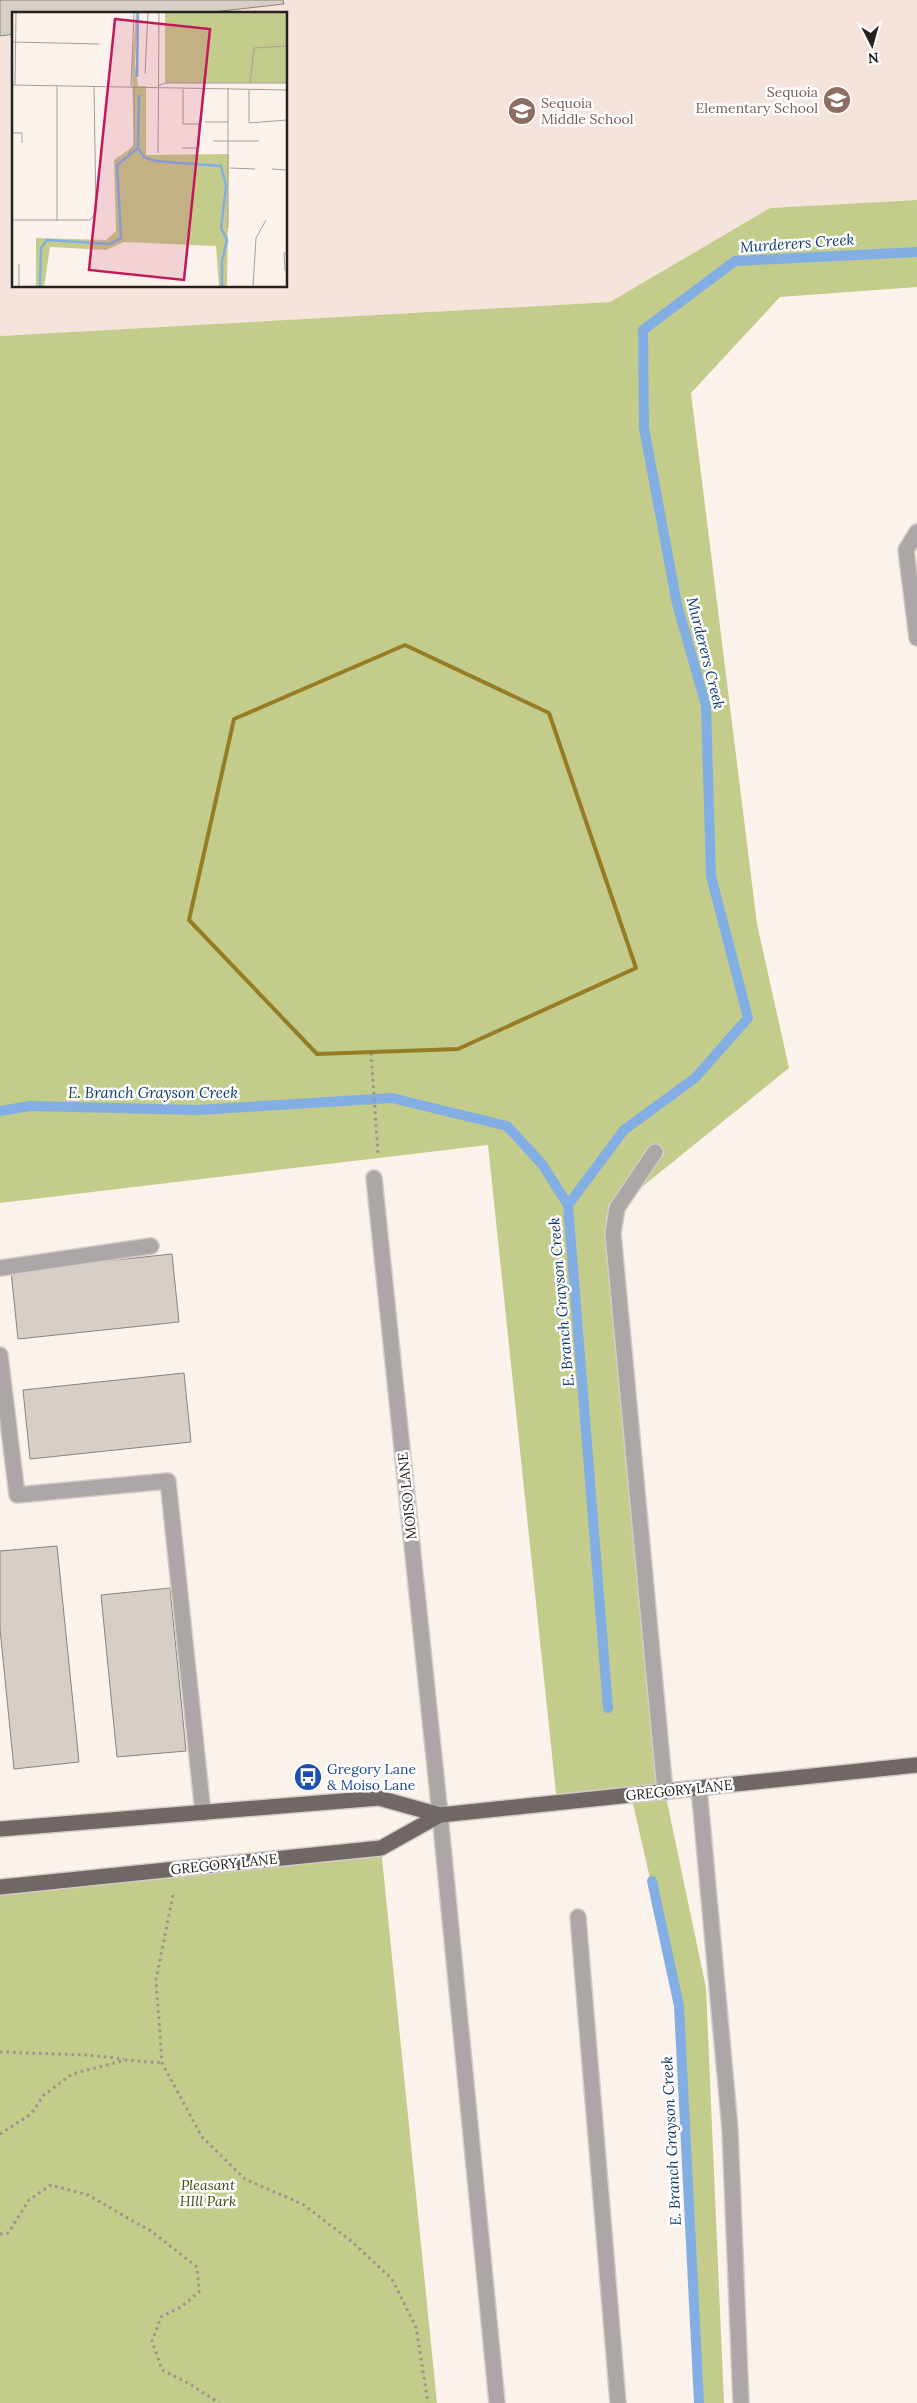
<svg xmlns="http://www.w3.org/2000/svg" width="917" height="2403" viewBox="0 0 917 2403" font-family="Lora,serif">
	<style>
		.built { fill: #f5e4db; fill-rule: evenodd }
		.green { fill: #c4cc8c }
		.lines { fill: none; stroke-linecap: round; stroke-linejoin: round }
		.stream { stroke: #83aee4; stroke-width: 10 }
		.building { fill: #d6cfc7; stroke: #89837c }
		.minor-casing { stroke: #d5ccc7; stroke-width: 18 }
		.major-casing { stroke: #d5ccc7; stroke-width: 18 }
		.path { stroke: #9a938e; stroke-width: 3; stroke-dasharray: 2.5 4; stroke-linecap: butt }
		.minor { stroke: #aca7a6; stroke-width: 15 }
		.major { stroke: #706865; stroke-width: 15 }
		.marked { fill: none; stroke: #967d25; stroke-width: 4; stroke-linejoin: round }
		.labels { text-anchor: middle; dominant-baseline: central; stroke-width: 5; stroke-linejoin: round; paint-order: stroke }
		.education-label { font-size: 14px; fill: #785e54; stroke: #fff; text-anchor: end }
		.street-label { font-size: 14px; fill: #25211f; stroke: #fff }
		.transit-label { font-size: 14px; fill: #164399; stroke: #fff; text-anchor: start }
		.park-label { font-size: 14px; font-style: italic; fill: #40440f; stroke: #fff }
		.water-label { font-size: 15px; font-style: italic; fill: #103b6c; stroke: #fff }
		.inset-river { fill: none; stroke: #83aee4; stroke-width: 2.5 }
		.inset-road { fill: none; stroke: #a69e9a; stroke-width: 1 }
		.view { fill: #c2185b; fill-opacity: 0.15; stroke: #c2185b; stroke-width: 2.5 }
		.inset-edge { fill: none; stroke: #25211f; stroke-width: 2.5 }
	</style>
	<rect width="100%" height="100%" fill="#fcf2ec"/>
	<!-- built -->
	<path class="built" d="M0,0H917V200L770,208L610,302L0,336ZM14,14H286V286H14Z"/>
	<!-- green -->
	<g class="green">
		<polygon points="917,200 917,287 780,297 691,393 757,924 789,1068 606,1216 665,1792 706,1988 724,2403 699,2403 679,2006 631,1795 557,1803 488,1145 0,1203 0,336 610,302 770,208"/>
		<polygon points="381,1848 437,2403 0,2403 0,1887"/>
	</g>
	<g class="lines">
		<!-- stream -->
		<g class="stream">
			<polyline points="0,1111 30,1106 198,1110 392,1098 507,1126 542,1164 568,1205 608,1708"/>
			<polyline points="568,1205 624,1130 695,1078 748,1018 711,876 706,706 677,604 644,428 643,330 735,261 917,252"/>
			<polyline points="652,1881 679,2006 699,2403"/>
		</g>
	</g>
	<!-- building -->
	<g class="building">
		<polygon points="0,0 283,0 284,4 195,14 14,14 14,34 0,36"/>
		<polygon points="172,1254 179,1322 18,1339 11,1271"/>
		<polygon points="184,1373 191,1442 30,1459 23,1390"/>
		<polygon points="57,1546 79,1762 14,1769 0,1629 0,1551"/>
		<polygon points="170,1588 186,1751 117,1757 101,1595"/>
	</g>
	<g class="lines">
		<defs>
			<g id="minor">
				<polyline points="917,532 906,550 917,638"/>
				<polyline points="655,1152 617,1208 613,1233 665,1792"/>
				<polyline points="374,1178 440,1815 497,2403"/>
				<polyline points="0,1268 151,1246"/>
				<polyline points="0,1355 17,1495 168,1481 203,1813"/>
				<polyline points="699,1788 730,2129 741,2403"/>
				<polyline points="578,1917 618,2403"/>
			</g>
			<g id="major">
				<polyline points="0,1829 379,1798 440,1815 917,1765"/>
				<polyline points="0,1887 381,1848 440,1815"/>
			</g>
		</defs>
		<!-- minor casing -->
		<use href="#minor" class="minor-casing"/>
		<!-- major casing -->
		<use href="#major" class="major-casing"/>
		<!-- path -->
		<g class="path">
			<polyline points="371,1053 378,1153"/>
			<polyline points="173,1895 156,1980 162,2063 202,2137 245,2179 304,2205 350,2240 392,2279 416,2327 428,2403"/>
			<polyline points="0,2052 87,2055 124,2059"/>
			<polyline points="0,2134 31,2114 44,2095 72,2074 126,2060 162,2063"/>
			<polyline points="0,2234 8,2233 29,2200 51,2185 88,2195 126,2217 151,2231 197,2267 199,2292 181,2307 161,2317 152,2341 162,2370 190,2384 219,2403"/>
		</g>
		<!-- minor -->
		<use href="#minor" class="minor"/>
		<!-- major -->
		<use href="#major" class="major"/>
	</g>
	<!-- marked area -->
	<path class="marked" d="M405,645L549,713L636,968L458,1049L317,1054L189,920L234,719Z"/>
	<!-- icons -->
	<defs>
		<symbol id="school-disc" viewBox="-11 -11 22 22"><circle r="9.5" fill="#8d6e63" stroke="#fff"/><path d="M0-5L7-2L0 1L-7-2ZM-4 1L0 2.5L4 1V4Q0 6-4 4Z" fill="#fff"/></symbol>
		<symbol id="bus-disc" viewBox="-11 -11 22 22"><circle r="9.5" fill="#1a4fb4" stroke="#fff"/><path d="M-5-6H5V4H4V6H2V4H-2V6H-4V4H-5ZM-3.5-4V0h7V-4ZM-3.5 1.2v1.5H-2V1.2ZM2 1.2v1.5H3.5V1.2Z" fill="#fff"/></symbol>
	</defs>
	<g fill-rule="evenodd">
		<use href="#school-disc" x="821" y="84" width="32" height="32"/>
		<use href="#school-disc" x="506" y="95" width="32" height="32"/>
		<use href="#bus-disc" x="292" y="1761" width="32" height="32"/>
	</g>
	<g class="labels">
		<!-- education labels -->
		<g class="education-label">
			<text x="818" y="92">Sequoia<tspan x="818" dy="16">Elementary School</tspan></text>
			<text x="541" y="103" text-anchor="start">Sequoia<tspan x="541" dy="16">Middle School</tspan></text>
		</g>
		<!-- street labels -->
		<g class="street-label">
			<text transform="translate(407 1496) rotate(-96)">MOISO LANE</text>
			<text transform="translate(679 1790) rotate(-6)">GREGORY LANE</text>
			<text transform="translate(224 1864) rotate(-6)">GREGORY LANE</text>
		</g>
		<!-- transit labels -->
		<g class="transit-label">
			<text x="327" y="1769">Gregory Lane<tspan x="327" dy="16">&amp; Moiso Lane</tspan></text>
		</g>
		<!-- park labels -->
		<g class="park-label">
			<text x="208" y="2185">Pleasant<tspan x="208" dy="16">HIll Park</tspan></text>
		</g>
		<!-- water labels -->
		<g class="water-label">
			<text transform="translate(797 243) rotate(-4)">Murderers Creek</text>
			<text transform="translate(706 653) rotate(76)">Murderers Creek</text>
			<text x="153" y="1092">E. Branch Grayson Creek</text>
			<text transform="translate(561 1302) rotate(-95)">E. Branch Grayson Creek</text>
			<text transform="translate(671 2141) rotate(-93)">E. Branch Grayson Creek</text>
		</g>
	</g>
	<!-- overview -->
	<g transform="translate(12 12)">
		<rect width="275" height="275" fill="#fcf2ec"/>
		<path d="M124,0H126L123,51L126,74H134V143L217,142L215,275H207L204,234L112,230L94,238L38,235L32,275H24V226L94,228L104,219L102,148L122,134L120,53ZM153,0H275V71H153Z" fill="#c4cc8c"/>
		<path class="inset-river" d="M125,65L126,0M127,83L126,136L132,145L143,149L209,154L214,174L209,216L215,228L210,249V275M28,275L29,236L35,228L98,232L109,226L105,153L126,136"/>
		<path class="inset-road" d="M144,0L147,2L146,141M0,30L87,32M133,62L136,0M238,71L242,36L275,34M0,73L275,78M3,73L4,0M119,74L122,0M146,74L153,71H275M216,76V216M237,78V111L275,108M193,110H216M0,121H10V131M201,129H247M170,136H187V112H171V77M117,141L122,133V74M218,156L243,157M260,157L275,158M0,208H78L84,200L82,74M45,209V73M273,259L272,241H275M7,275V252M241,275L244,226L254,208"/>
		<path class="view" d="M103,7L198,17L172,268L77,258Z"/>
		<rect width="275" height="275" class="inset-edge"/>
	</g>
	<!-- north arrow -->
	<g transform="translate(872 45) rotate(174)" stroke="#ffffff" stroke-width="4" paint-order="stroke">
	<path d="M0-4L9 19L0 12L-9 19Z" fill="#25211f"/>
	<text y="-8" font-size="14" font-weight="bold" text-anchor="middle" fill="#25211f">N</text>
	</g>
</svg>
